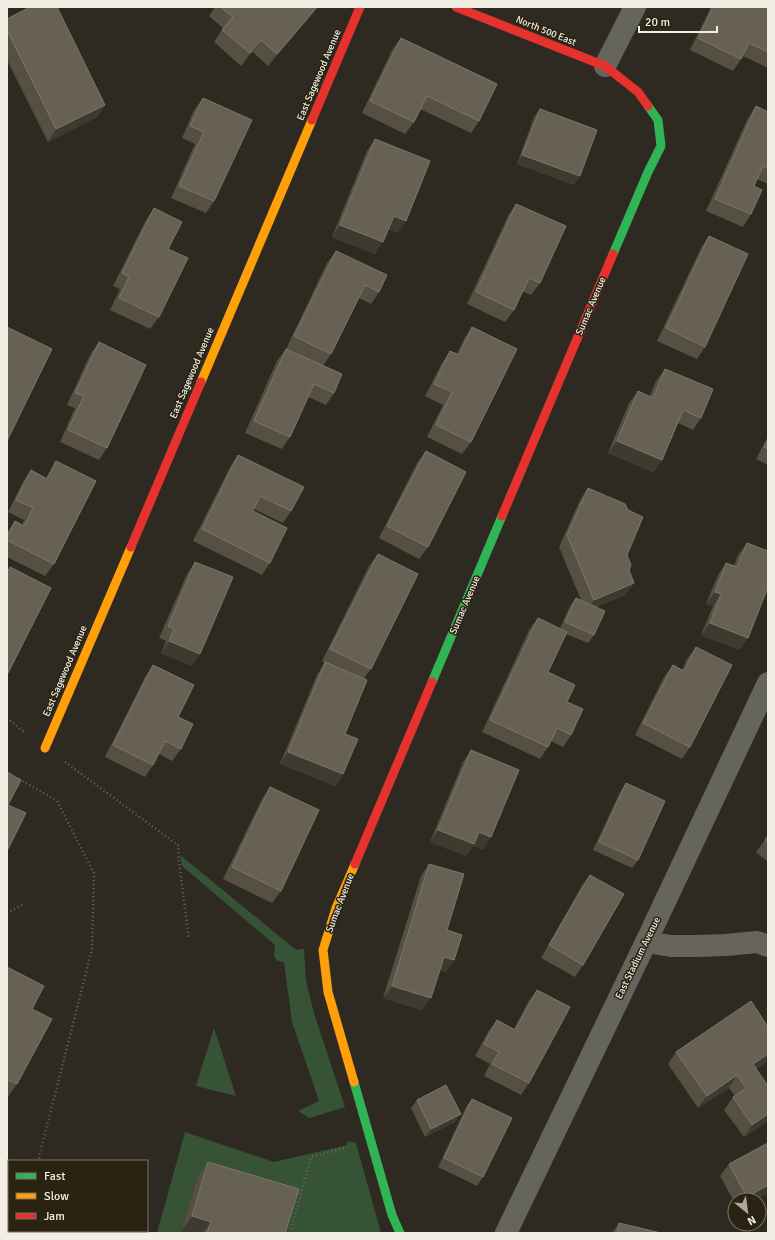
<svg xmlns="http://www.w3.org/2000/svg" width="775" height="1240" viewBox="0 0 775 1240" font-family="Signika,sans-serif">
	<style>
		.green { fill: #365335 }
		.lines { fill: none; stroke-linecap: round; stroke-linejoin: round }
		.path { stroke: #68665e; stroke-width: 2.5; stroke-dasharray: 1 3; stroke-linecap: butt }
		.street { stroke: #66655d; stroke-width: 22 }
		.fast { stroke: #30b455; stroke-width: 9 }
		.slow { stroke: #ff9f0a; stroke-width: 9 }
		.jam { stroke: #e5322d; stroke-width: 9 }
		.wall { fill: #565043 }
		.shaded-wall { fill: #3f3a2f }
		.building { fill: #676154; stroke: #7d776b }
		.labels { text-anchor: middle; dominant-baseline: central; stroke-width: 3; stroke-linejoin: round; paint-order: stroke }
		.street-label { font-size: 10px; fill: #f3eee4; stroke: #2a2312 }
	</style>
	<rect width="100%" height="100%" fill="#2e2a22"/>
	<!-- green -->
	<g class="green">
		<polygon points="180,855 296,950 304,949 306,981 314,1013 345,1107 310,1118 298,1111 319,1101 292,1022 284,962 277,961 274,956 275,945 182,866"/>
		<polygon points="214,1028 236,1096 196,1086"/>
		<polygon points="185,1132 274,1162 347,1145 347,1141 356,1143 381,1233 279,1233 197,1178 181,1231 186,1233 157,1233"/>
	</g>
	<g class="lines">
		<!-- path -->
		<g class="path">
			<polyline points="7,718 25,733"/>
			<polyline points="65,762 179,846 178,855 189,939"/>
			<polyline points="7,772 13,776"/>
			<polyline points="19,779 57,801 94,873 92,949 38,1161"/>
			<polyline points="7,913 22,905"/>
			<polyline points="7,1159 10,1161"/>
			<polyline points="18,1233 18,1231"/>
			<polyline points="290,1233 311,1157 345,1148"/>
		</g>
		<!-- street -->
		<g class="street">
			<polyline points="605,66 635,7"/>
			<polyline points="646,942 671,946 695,946 726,945 757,942 768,946"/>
			<polyline points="506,1233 646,942 768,683"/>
		</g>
		<!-- fast -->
		<g class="fast">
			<polyline points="613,254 648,172 661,146 658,120 648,106"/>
			<polyline points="432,682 502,516"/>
			<polyline points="354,1082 392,1215 400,1233"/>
		</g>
		<!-- slow -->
		<g class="slow">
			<polyline points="201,382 312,120"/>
			<polyline points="45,748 131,547"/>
			<polyline points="354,1082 328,992 323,950 336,908 355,864"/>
		</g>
		<!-- jam -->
		<g class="jam">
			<polyline points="456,7 605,66 638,92 648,106"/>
			<polyline points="312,120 360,7"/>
			<polyline points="502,516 613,254"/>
			<polyline points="131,547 201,382"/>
			<polyline points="355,864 432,682"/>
		</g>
	</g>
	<!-- wall -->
	<g class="wall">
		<polygon points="215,7 318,7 314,12 268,66 253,52 241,66 214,42 223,28 209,16"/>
		<polygon points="711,7 768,7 768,68 743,56 733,71 690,50"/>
		<polygon points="7,19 105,105 97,117 48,142 7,60"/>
		<polygon points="401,38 479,121 471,133 420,109 414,122 405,134 362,113 392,50"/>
		<polygon points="203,98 214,201 206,213 171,198 195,144 182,138 194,110"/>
		<polygon points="756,106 768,112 768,184 757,179 754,186 751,214 743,227 706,211 748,118"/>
		<polygon points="540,109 574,185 517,164 534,117"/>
		<polygon points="375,139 398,233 388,229 375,254 332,237 367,151"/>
		<polygon points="516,204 540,283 531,295 522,291 514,310 505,322 467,304 508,216"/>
		<polygon points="154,208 168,249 159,317 150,329 110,310 120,289 113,286 146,220"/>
		<polygon points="709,236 705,347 697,359 657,341 701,248"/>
		<polygon points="336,251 379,292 371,304 359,298 331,354 323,366 334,393 326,405 308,397 290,437 282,449 245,433 277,361 286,349 298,355 286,349 327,263"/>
		<polygon points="472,327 471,442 462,454 427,437 443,405 425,396 442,363 450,351 457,354 464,339"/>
		<polygon points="99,342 107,448 99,460 60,442 75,408 67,405 90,355"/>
		<polygon points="665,369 701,418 693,430 678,423 662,460 653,472 608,453 629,403 638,391 650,396 656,381"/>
		<polygon points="768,436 768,465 756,459"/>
		<polygon points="426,451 428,547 419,559 379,538 417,463"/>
		<polygon points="238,455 291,511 283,523 254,509 253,511 270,563 262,575 193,541 230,467"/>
		<polygon points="56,461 54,564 45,576 7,557 7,533 15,521 22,525 24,520 8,512 23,482 31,470 46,478"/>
		<polygon points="588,488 627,555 629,570 634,583 625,595 596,607 594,635 588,643 566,634 548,672 567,702 571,735 563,747 551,741 548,747 540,759 482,732 529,630 538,618 560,628 570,606 576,598 581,600 559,547 580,500"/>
		<polygon points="747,543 748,638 739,650 701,635 713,606 706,604 718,575 726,563 734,566 738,555"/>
		<polygon points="378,554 371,669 364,678 345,734 343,774 335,786 280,764 317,675 325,663 322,661 369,566"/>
		<polygon points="195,562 192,666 161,653 166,641 159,638 187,574"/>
		<polygon points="696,647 690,747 682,759 635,735 664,677 673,665 682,670 687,659"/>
		<polygon points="153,665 178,717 181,749 172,761 159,754 153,765 145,777 105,757 145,677"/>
		<polygon points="471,750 491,837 483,849 473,846 466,856 430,842 463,762"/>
		<polygon points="626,783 638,860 632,868 593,850 620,792"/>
		<polygon points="270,787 281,891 272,903 223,879 262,799"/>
		<polygon points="768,836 768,862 756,852"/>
		<polygon points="429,864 447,930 446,972 440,970 422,1010 383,998 421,876"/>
		<polygon points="590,875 583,965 575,977 541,958 581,887"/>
		<polygon points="7,967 32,1009 17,1084 7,1098"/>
		<polygon points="537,990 529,1083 521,1095 484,1076 490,1064 475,1056 488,1032 497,1020 514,1029 528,1002"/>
		<polygon points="768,1027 768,1061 756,1069 768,1121 744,1137 724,1110 733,1097 735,1096 729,1088 698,1108 668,1064 676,1052"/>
		<polygon points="472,1099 483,1177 477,1186 438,1167 466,1107"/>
		<polygon points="417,1100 455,1122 425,1137 411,1108"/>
		<polygon points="768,1143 768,1193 755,1200 735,1200 735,1203 720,1176 729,1164"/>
		<polygon points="208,1162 285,1233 186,1233 181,1232 197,1178"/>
		<polygon points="619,1223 661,1233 612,1233"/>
	</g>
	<!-- shaded-wall -->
	<g class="shaded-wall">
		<polygon points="317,7 318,7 314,12 268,66 277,54"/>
		<polygon points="261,40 253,52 241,66 250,53"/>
		<polygon points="105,105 97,117 48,142 56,129"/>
		<polygon points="522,155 580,176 574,185 517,164"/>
		<polygon points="394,216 406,221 398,233 385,228"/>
		<polygon points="340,225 383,242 375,254 332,237"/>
		<polygon points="617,441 662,460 653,472 608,453"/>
		<polygon points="634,583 625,595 585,612 594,600"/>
		<polygon points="715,592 721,594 713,606 706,604"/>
		<polygon points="710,623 748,638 739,650 701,635"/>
		<polygon points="169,641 200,654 192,666 161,653"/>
		<polygon points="288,752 343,774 335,786 280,764"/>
		<polygon points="438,830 479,832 491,837 483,849 473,846 466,856 430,842"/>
		<polygon points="444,957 454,960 446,972 435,969"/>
		<polygon points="392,986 431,998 422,1010 383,998"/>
		<polygon points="768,1054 768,1061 745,1077 753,1064"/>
		<polygon points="737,1075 729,1088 698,1108 707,1096"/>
		<polygon points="461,1114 455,1122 425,1137 431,1129"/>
		<polygon points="768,1114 768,1121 744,1137 752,1125"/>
		<polygon points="768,1185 768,1193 755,1200 745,1200 747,1197"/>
		<polygon points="192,1216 211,1222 203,1233 186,1233 181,1232"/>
	</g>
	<!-- building -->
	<g class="building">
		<polygon points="30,7 57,7 105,105 56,129 7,30 7,19"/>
		<polygon points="221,7 317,7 277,54 261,40 250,53 222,30 233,17"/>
		<polygon points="713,7 768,7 768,52 749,43 741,59 698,38"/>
		<polygon points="401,38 497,84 479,121 427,96 414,122 370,101"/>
		<polygon points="203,98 252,120 214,201 179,186 204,132 190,126"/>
		<polygon points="756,106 768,112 768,168 763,166 754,186 762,190 751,214 715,199"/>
		<polygon points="540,109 597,130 580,176 522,155"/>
		<polygon points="375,139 430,161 406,221 394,216 383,242 340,225"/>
		<polygon points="516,204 566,226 540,283 529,278 514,310 476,292"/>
		<polygon points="154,208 182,222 168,249 188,258 159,317 119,298 129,277 122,273"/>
		<polygon points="709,236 748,254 705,347 666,328"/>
		<polygon points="336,251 387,275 379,292 365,285 331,354 294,336"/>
		<polygon points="7,327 52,349 7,441"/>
		<polygon points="472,327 517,349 471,442 436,425 452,392 434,384 450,351 459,355"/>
		<polygon points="99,342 146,365 107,448 68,430 84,396 75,393"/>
		<polygon points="286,349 342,374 334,393 314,384 290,437 254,421"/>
		<polygon points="665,369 713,389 701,418 683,410 662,460 617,441 638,391 653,398"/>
		<polygon points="768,440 768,449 764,447"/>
		<polygon points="426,451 466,472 428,547 387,526"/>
		<polygon points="238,455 304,487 291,511 260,496 253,511 287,528 270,563 202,529"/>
		<polygon points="56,461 96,481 54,564 7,540 7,537 15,521 24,526 33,508 16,500 31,470 47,479"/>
		<polygon points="588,488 625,504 628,510 643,517 627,555 631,565 629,570 634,583 594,600 567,535"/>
		<polygon points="747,543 768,551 768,587 748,638 710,623 721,594 715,592 726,563 737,567"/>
		<polygon points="378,554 418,574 371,669 330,649"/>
		<polygon points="195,562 233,577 200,654 169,641 174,629 168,626"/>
		<polygon points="10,567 51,588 7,675 7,573"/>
		<polygon points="576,598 605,611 594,635 565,622"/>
		<polygon points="538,618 567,632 548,672 575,685 567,702 583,709 571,735 557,728 548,747 490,720"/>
		<polygon points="696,647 732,665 690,747 643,723 673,665 684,671"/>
		<polygon points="325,662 367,680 345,734 358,739 343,774 288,752"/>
		<polygon points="153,665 194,685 178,717 193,724 181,749 165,741 153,765 113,745"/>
		<polygon points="471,750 519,770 491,837 479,832 474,844 438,830"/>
		<polygon points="7,772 21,780 8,805 26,813 7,851"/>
		<polygon points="626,783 665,801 638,860 599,842"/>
		<polygon points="270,787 319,810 281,891 232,867"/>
		<polygon points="768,836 768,842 765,840"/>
		<polygon points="429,864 464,874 447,930 462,935 454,960 444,957 431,998 392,986"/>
		<polygon points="590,875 624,894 583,965 549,945"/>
		<polygon points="7,967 44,986 32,1009 52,1019 17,1084 7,1080"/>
		<polygon points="537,990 570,1007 529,1083 492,1064 499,1052 484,1044 497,1020 515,1030"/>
		<polygon points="751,1001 768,1027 768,1054 753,1064 768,1086 768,1114 752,1125 733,1097 746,1088 737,1075 707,1096 676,1052"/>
		<polygon points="446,1085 461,1114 431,1129 417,1100"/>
		<polygon points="472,1099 512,1118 483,1177 444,1158"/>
		<polygon points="768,1143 768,1185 747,1197 729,1164"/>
		<polygon points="208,1162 299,1189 285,1233 207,1233 211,1222 192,1216"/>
		<polygon points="619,1223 661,1233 617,1233"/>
	</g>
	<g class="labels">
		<!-- street labels -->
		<g class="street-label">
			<text transform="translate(546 31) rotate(22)">North 500 East</text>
			<text transform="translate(319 75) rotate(-67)">East Sagewood Avenue</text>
			<text transform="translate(591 306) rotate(-67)">Sumac Avenue</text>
			<text transform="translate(192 373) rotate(-67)">East Sagewood Avenue</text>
			<text transform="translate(465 605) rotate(-67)">Sumac Avenue</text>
			<text transform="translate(65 671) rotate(-67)">East Sagewood Avenue</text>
			<text transform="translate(340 903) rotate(-69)">Sumac Avenue</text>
			<text transform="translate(638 958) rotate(-64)">East Stadium Avenue</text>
		</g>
	</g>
	<!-- border -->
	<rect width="775" height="1240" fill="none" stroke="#f3eee4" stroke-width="16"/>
	<!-- legend -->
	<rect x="8" y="1160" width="140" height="72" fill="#2a2312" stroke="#7a7466"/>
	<rect x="16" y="1173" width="20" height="6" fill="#30b455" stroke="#7a7466"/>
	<text x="44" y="1180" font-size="12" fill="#f3eee4">Fast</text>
	<rect x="16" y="1193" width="20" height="6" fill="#ff9f0a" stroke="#7a7466"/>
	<text x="44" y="1200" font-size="12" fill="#f3eee4">Slow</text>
	<rect x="16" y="1213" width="20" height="6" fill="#e5322d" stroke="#7a7466"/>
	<text x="44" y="1220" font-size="12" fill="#f3eee4">Jam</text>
	<!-- north arrow -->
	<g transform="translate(747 1212) rotate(151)"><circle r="19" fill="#2a2312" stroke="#7a7466"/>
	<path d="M0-3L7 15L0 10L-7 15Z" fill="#aea9a0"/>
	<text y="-6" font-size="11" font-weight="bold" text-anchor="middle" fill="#f3eee4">N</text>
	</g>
	<!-- scale -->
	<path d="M639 26v6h78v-6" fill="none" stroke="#f3eee4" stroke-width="2"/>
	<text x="645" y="26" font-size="12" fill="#f3eee4" stroke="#2a2312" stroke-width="3" paint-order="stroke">20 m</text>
</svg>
